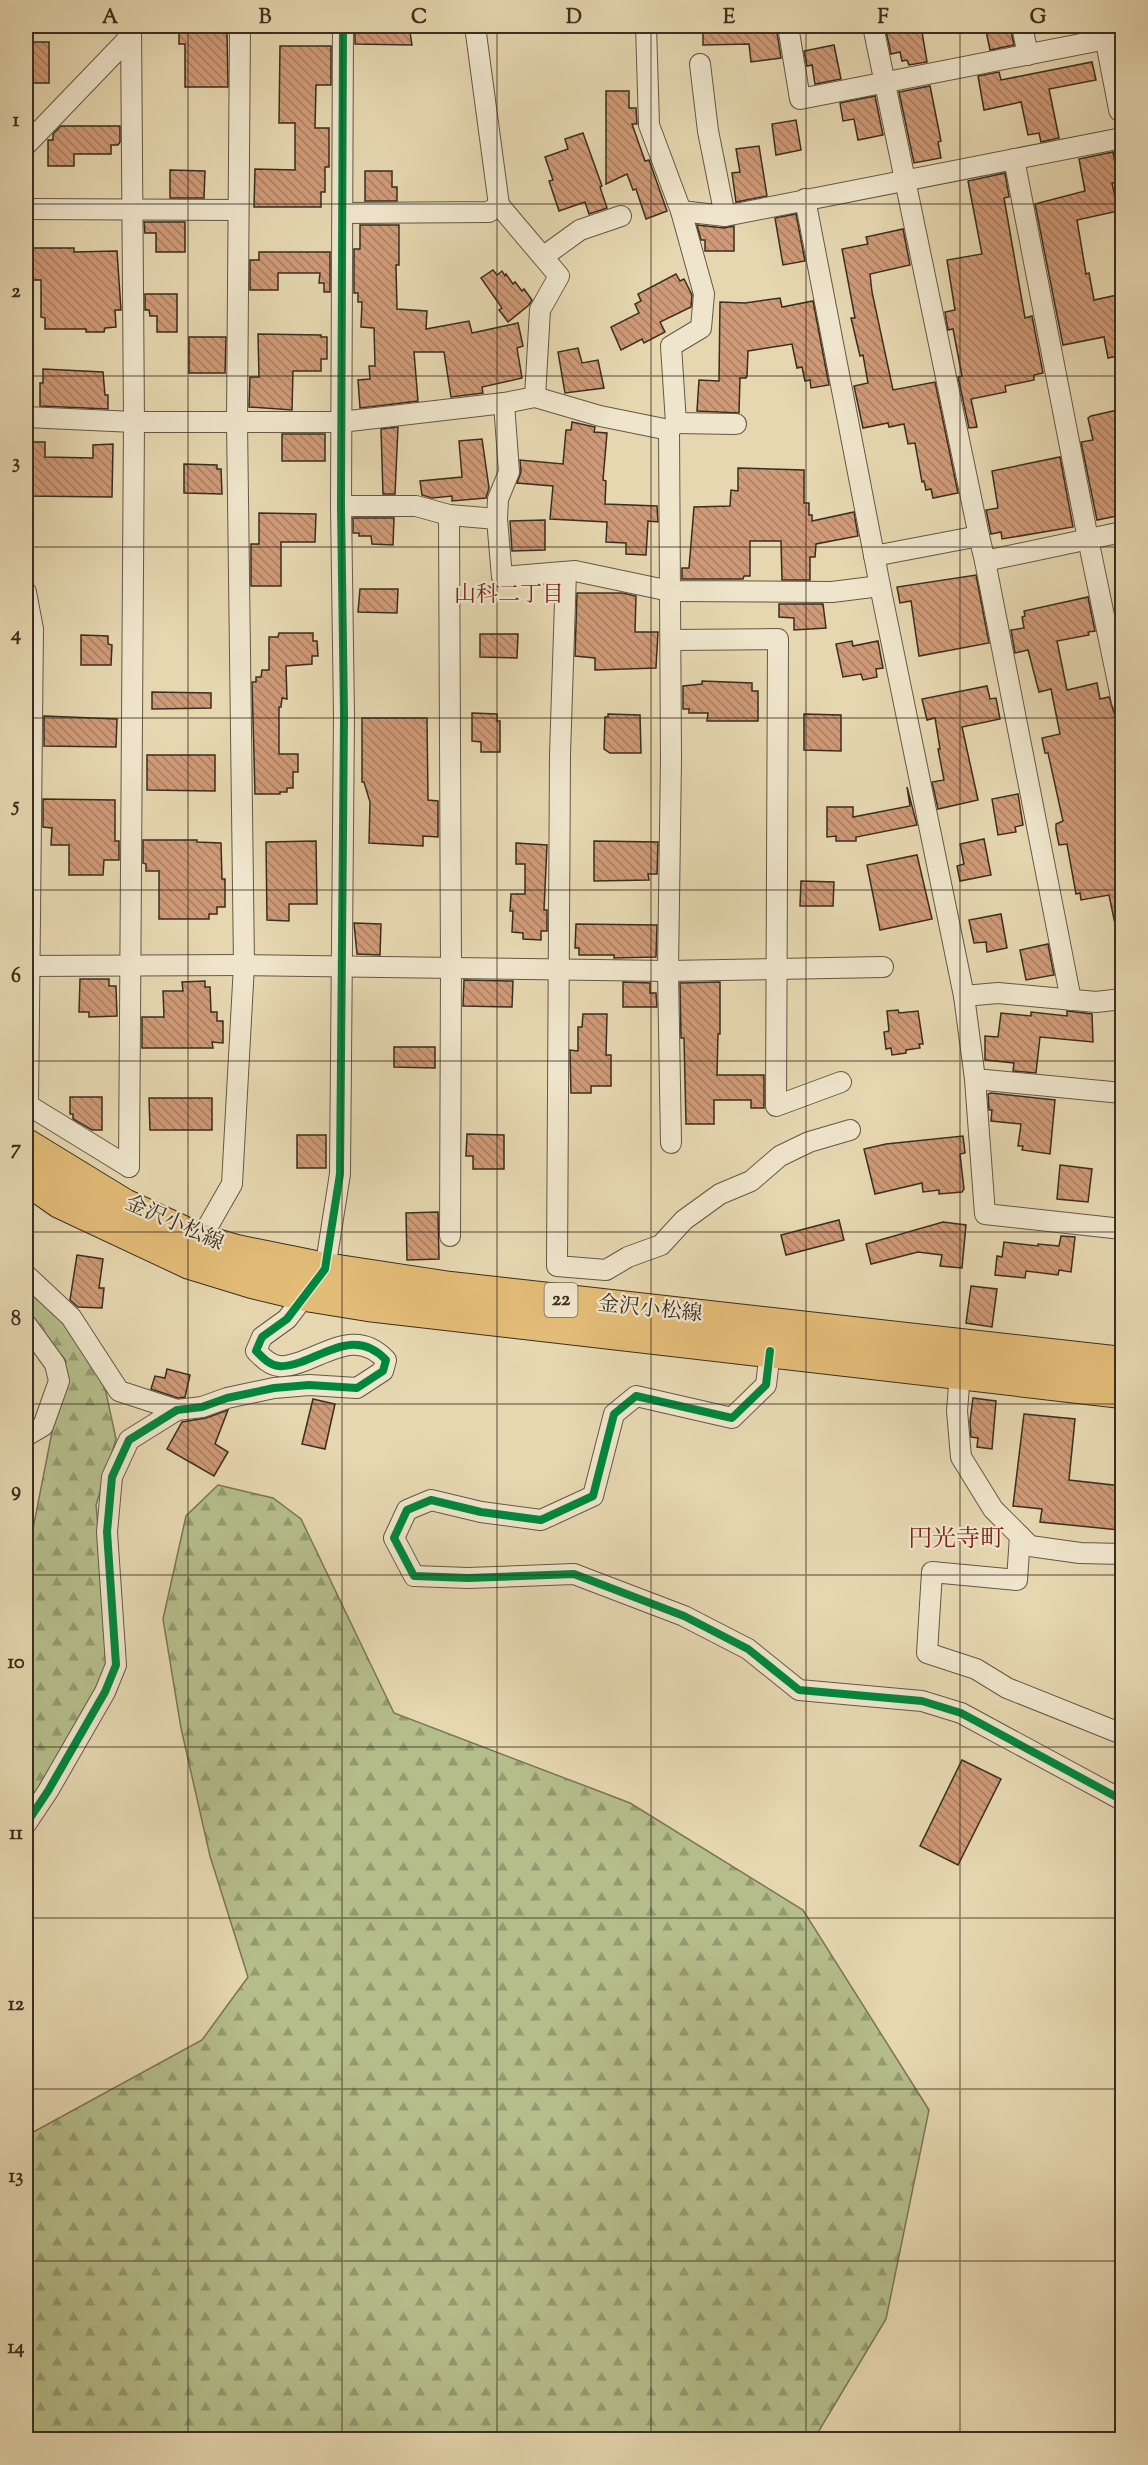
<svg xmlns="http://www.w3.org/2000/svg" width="1148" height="2465" viewBox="0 0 1148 2465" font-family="'Sorts Mill Goudy','Noto Serif JP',serif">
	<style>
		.forest { fill: url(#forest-firs); stroke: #777656; stroke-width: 1.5 }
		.building { fill: url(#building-back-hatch); stroke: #392e20; stroke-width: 1.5 }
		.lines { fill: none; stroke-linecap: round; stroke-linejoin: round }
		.minor-casing { stroke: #645844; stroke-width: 22 }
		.tertiary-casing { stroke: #645844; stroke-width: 28 }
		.primary-casing { stroke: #392e20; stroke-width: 34 }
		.minor { stroke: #efe5cc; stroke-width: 20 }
		.tertiary { stroke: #efe5cc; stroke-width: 26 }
		.primary { stroke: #e3bc78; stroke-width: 32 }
		.cycleway-casing { stroke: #efe5cc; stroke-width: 11 }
		.cycleway { stroke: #00873e; stroke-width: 8 }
		.grid { fill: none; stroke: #392e20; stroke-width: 1.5; stroke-opacity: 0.55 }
		.labels { text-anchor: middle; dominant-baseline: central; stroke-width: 4.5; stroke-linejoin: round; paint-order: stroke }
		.shield { fill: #efe5cc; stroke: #706554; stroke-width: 1.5 }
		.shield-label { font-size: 20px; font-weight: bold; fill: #392e20 }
		.street-label { font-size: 21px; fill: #392e20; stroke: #efe5cc }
		.neighbourhood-label { font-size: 22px; fill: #7a1f14; stroke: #efe5cc }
		.quarter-label { font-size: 24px; fill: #7a1f14; stroke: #efe5cc }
		.neatline { fill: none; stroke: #392e20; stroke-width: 2 }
		.grid-label { font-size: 20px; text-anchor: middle; font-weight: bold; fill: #392e20 }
	</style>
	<defs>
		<pattern id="forest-firs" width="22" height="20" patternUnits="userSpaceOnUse" patternTransform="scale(1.5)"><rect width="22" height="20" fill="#b5be8b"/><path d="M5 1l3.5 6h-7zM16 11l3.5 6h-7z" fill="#949b71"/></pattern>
		<pattern id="building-back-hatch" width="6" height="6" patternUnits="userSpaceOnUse" patternTransform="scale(1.5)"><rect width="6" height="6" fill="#cf9a77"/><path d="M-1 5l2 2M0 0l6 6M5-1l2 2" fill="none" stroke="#a97e61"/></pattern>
	</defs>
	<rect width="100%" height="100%" fill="#e6d7b0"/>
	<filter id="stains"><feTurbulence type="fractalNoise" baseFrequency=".00333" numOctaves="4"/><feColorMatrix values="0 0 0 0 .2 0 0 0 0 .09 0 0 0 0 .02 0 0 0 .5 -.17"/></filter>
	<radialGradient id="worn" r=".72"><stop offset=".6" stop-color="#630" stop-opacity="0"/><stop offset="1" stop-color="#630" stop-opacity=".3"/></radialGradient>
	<!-- forest -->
	<g class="forest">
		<polygon points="26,1284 68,1323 105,1388 116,1439 96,1505 111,1664 41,1791 26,1794 26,1550 31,1539 66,1361 26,1311"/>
		<polygon points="218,1485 273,1498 301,1519 394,1713 630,1803 803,1910 929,2110 886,2319 814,2439 26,2439 26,2136 202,2040 248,1977 210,1856 181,1728 163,1619 186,1516"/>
	</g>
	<!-- building -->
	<g class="building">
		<polygon points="179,26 209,26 208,31 227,31 228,87 185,87 185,44 179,44"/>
		<polygon points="355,26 409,26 412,45 355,44"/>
		<polygon points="703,26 776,26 781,58 751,62 749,44 703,45"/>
		<polygon points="885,26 921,26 927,62 909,65 907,60 902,61 900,52 891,54"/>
		<polygon points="985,26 1010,26 1014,45 990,50"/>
		<rect x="26" y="42" width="23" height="41"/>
		<polygon points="834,45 841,79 815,84 812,65 807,66 804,51"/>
		<polygon points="280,46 331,46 331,85 316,85 315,128 329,128 329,167 325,167 325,192 321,192 321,207 254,207 255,169 295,170 295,123 279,123"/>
		<polygon points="1092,62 1096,80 1049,89 1059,138 1041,142 1039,133 1028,135 1021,102 984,110 978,76 999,72 1001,80"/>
		<polygon points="930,86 941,141 938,142 941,158 914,163 899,92"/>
		<polygon points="606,91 629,91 629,108 636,108 637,124 632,124 645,161 649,160 667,211 646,219 636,189 633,190 627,174 606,184"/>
		<polygon points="875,96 883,135 858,140 854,119 843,121 840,103"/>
		<polygon points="796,120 801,150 776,155 772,124"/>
		<polygon points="61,126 120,126 120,142 118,145 111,145 111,154 74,154 74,166 48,166 48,140 53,140 53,134"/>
		<polygon points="583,133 602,186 600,187 607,208 589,214 585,202 559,211 549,181 553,180 545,157 568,149 565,139"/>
		<polygon points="759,146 767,196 736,202 732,173 740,172 736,149"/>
		<polygon points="1113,152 1119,182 1112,183 1118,211 1077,220 1086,274 1089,273 1094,300 1122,294 1122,355 1108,358 1104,337 1063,345 1035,204 1085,191 1079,159"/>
		<polygon points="170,170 205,171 204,198 170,198"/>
		<polygon points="365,171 392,171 392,187 397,187 397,201 365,201"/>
		<polygon points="1005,173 1009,197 1004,198 1025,318 1032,316 1043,373 1034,375 1034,380 1005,386 1006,392 971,399 977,427 969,428 958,377 962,376 953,329 948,330 945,312 955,310 947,260 982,254 968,181"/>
		<polygon points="796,214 805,261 783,265 775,218"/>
		<polygon points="144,222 185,222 185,252 156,252 156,233 145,233"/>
		<polygon points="360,225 399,225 399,265 396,265 397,309 427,311 426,329 469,321 472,333 518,323 523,346 517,348 522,378 482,387 483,393 451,397 444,352 414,352 418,401 360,408 358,380 370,379 369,366 375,366 374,328 361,327 362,302 358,302 358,293 354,293 354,249 360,249"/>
		<polygon points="697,225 724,228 734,226 734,251 705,251 705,240 701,240"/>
		<polygon points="903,229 910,265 870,274 872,292 893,390 935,382 958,493 933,498 931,489 926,490 924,481 922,482 915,443 908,444 904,424 889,427 888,423 863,428 854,386 868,383 863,355 860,356 851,318 855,318 842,249 868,244 866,237"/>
		<polygon points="33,248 74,248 74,252 117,251 121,310 115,310 116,327 105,328 104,332 86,332 86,329 45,329 45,318 41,317 41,280 33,280"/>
		<polygon points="259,252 330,252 330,292 324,292 324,283 319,283 320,273 278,273 278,290 250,290 250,260 259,260"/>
		<polygon points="493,270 497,275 502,271 505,276 506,274 513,284 515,282 522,291 524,289 532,300 529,305 508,322 499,310 502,308 481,278"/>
		<polygon points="676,274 680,281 684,279 692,295 691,307 660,322 665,332 644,343 642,339 621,350 611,327 639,313 635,304 641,301 638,294"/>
		<polygon points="145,294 177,294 177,332 157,332 157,316 150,316 149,310 145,310"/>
		<polygon points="780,298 782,307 813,301 829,385 811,388 810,380 805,381 802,367 797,368 792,344 748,351 747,376 746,378 740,378 739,413 697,411 699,380 719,381 720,302 745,303"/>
		<polygon points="258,334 321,335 321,337 327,337 327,359 321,359 321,371 293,371 292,410 249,407 250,377 259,377"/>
		<polygon points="189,337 226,337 225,373 189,373"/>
		<polygon points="578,348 582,363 598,360 604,388 565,393 558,352"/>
		<polygon points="43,369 103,372 105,395 108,395 108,409 40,406 40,383 43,383"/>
		<polygon points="1122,409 1122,427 1119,428 1122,442 1122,515 1097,520 1081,442 1093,440 1088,418 1091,416"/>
		<polygon points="572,422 595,427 594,432 607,433 603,480 606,481 605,504 657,506 658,522 648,521 646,555 626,554 626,543 606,542 607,522 550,519 553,486 517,483 521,472 520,460 563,464 566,430 571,430"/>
		<polygon points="398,427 395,494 383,494 381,429"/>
		<rect x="282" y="434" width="43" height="27"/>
		<polygon points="482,439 489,488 486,498 452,501 452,496 432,498 422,495 420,481 462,477 459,441"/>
		<polygon points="26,442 45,442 45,457 93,458 93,445 113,444 112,497 26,496"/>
		<polygon points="1060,457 1073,527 1002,539 1001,532 991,534 986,510 998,508 992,471"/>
		<polygon points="184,464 217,465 217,469 221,469 222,494 184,493"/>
		<polygon points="738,468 804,470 804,503 809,503 809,515 812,515 812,521 854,512 858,536 816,544 815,557 810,557 810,580 782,580 781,541 750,541 750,576 744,576 743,579 682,579 682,568 689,568 694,507 730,506 731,490 738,491"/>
		<polygon points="259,513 316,514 315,542 281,542 281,586 251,586 251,544 259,544"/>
		<polygon points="353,518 394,518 393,545 372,544 371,536 359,536 359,533 353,533"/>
		<polygon points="545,520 545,550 512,551 510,521"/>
		<polygon points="976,575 989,643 919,656 911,601 900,603 897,587"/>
		<polygon points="360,589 398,589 397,613 358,612"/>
		<polygon points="577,593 622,593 636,596 635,632 658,632 656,668 595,670 595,658 575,656"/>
		<polygon points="1088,597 1095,631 1088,632 1089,635 1057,641 1067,690 1097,683 1100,699 1109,697 1117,722 1122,747 1122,923 1115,924 1109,895 1081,900 1080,893 1076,894 1067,844 1059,845 1056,830 1056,824 1063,821 1052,771 1048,753 1045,753 1042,738 1060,734 1051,689 1039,692 1028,650 1015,653 1011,630 1024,628 1022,617 1025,616 1024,611"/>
		<polygon points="779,604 823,604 826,628 794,630 794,618 779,617"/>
		<polygon points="279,633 313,633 313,641 317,641 318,656 312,656 312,664 286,666 287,699 282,698 281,707 279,707 279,754 298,754 298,772 293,772 293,788 287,788 287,792 280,792 280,794 255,794 252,682 256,682 256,677 261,677 262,670 269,670 269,637 278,637"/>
		<polygon points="480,634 518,634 517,658 480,657"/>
		<polygon points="81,635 108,636 108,644 112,645 111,665 81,665"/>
		<polygon points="852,641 853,646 878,641 883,668 876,669 877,677 863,680 861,674 843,677 836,644"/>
		<polygon points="702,681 752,683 752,691 758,691 758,721 707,721 708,713 689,713 689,709 683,709 683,686 702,684"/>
		<polygon points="987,686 990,699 996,698 1000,719 962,727 978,800 938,809 932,782 944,780 938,749 940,749 935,718 927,720 922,699"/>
		<polygon points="152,692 211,693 211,708 152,709"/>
		<polygon points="472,713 497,714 497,721 500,721 500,752 481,752 481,742 472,741"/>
		<polygon points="608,714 640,715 641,753 610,753 604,749 605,717 608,717"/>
		<polygon points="804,714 841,715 841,751 804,750"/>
		<polygon points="44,716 117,719 116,747 44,746"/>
		<polygon points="362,718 427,718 428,800 438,801 438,837 423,836 423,846 369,843 370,802 364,782 362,782"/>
		<polygon points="147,755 215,755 215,791 147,790"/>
		<polygon points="907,787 917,825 856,837 856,841 836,841 836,836 827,837 827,807 853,807 853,817 910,806"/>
		<polygon points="1018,794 1023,825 1015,827 1016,832 998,835 992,799"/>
		<polygon points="43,799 115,800 115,841 119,841 119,860 104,860 103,875 69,875 69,845 51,845 52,828 43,827"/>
		<polygon points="984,839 991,875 960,881 957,866 964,864 960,844"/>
		<polygon points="143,840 197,840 197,842 221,843 222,879 225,879 225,907 217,907 217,914 209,914 209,919 159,919 159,871 146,871 146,864 143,863"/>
		<polygon points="316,841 317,904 289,904 289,921 267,920 266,842"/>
		<polygon points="594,841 658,842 657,874 648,874 649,880 594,881"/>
		<polygon points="516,843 547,845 544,910 547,910 547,931 541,931 541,940 523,939 523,933 512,932 513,911 510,911 511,894 525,894 525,864 516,864"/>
		<polygon points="917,855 932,919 880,930 867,865"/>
		<polygon points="801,881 834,882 833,906 800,906"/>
		<polygon points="1001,914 1007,948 987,952 986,942 974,943 969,920"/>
		<polygon points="354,923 381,924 380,955 357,954"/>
		<polygon points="576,924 657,925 656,957 614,958 614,955 579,955 579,948 575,948"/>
		<polygon points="1048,944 1054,975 1026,980 1020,950"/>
		<polygon points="80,979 109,979 109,986 116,986 117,1016 89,1017 89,1012 79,1012"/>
		<polygon points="464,980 513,981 512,1007 463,1006"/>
		<polygon points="205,981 205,987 210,987 211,1012 217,1012 217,1021 223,1021 223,1043 212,1042 213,1048 142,1048 142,1017 164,1017 163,991 183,991 182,982"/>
		<polygon points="623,982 650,983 650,993 656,993 657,1007 623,1007"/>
		<polygon points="720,982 720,1034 718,1034 717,1075 764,1075 764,1108 751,1108 751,1100 714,1100 714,1124 686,1124 684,1038 681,1038 680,983"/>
		<polygon points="898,1010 899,1013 918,1011 923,1044 919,1044 920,1048 906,1050 906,1053 892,1055 891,1048 886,1049 884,1032 889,1031 887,1011"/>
		<polygon points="1067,1011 1092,1014 1093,1042 1040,1037 1036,1073 1013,1071 1014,1063 985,1060 985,1036 998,1037 1001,1013 1031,1016 1031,1012 1067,1016"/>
		<polygon points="583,1014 607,1014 606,1055 611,1055 611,1086 591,1086 591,1093 571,1093 570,1050 578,1051 578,1027 582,1027"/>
		<polygon points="394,1047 435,1047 435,1068 394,1067"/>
		<polygon points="991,1093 1055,1100 1050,1154 1022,1150 1023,1146 1018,1146 1021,1124 991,1121 992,1110 989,1110 988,1094"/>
		<polygon points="70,1097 102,1097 102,1130 92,1130 73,1119 73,1114 70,1114"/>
		<polygon points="149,1098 212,1098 212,1130 150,1130"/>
		<polygon points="467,1134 504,1135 504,1169 473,1169 473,1156 466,1156"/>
		<rect x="297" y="1135" width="29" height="33"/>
		<polygon points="963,1136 965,1153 960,1154 964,1189 962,1192 939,1194 939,1190 923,1192 922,1183 875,1194 864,1149 886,1144"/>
		<polygon points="1060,1165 1092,1169 1088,1202 1057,1199"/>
		<polygon points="438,1212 439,1259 407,1260 406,1213"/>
		<polygon points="839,1220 844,1240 786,1255 781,1235"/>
		<polygon points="943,1222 966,1225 962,1268 940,1266 942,1255 918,1252 871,1264 866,1244"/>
		<polygon points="1061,1236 1075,1237 1071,1272 1059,1270 1058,1275 1026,1271 1025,1278 995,1275 997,1256 1002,1257 1004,1242 1038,1246 1038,1244 1059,1246"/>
		<polygon points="77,1255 103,1259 99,1288 104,1288 102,1308 78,1307 70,1300"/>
		<polygon points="971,1286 997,1289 992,1327 966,1323"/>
		<polygon points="167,1369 190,1375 185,1397 178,1398 151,1389 155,1376 165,1378"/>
		<polygon points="973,1398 996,1401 992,1449 977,1447 978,1438 971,1437 970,1421"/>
		<polygon points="313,1399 335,1404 325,1449 302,1444"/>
		<polygon points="228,1410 215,1444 228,1452 214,1476 167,1449 182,1422 206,1418"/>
		<polygon points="1024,1414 1075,1419 1069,1480 1122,1486 1119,1530 1040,1522 1042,1509 1013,1506"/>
		<polygon points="962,1760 1001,1779 958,1865 920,1846"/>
	</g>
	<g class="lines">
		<defs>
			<g id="minor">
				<polyline points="646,26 649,125 681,211 704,294 701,328 671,346 676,423 669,430 671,759 668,971 671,1143"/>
				<polyline points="788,26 800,99 1122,36"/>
				<polyline points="873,26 979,536"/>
				<polyline points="1022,26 1028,55"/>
				<polyline points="700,64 708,131 725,216"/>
				<polyline points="26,145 127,40 129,28"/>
				<polyline points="1014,159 1088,539 1122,702"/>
				<polyline points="805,199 880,586 964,996 975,1079 1122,1093"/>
				<polyline points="26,209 237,210"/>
				<polyline points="681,211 725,216 1122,138"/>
				<polyline points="343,213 489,212 499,205"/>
				<polyline points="544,256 580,230 621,216"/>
				<polyline points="535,397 600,416 669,430"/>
				<polyline points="504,403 509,472 498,499 497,519 502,577 575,571 670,591 832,592 880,586"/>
				<polyline points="26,417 134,422 341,422 504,403 535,397 540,310 559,276 499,205 475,26"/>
				<polyline points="676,423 736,424"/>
				<polyline points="341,506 416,506 449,515 497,519"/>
				<polyline points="449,515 451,968 450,1236"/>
				<polyline points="874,556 979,536 985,561 1122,532"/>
				<polyline points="985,561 1071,1000"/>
				<polyline points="566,572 560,754 557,1266 606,1270 628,1257 661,1245 684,1220 720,1194 751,1181 780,1156 809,1142 850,1130"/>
				<polyline points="26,592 33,629 28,1105 129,1167"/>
				<polyline points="671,640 778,639 776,1106 841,1082"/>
				<polyline points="26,966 244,965 668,971 883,967"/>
				<polyline points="964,996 998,993 1096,1002 1122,999"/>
				<polyline points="975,1079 985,1214 1122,1229"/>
				<polyline points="129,1167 134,422 131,26"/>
				<polyline points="200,1240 232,1184 244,965 237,421 240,26"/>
				<polyline points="26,1275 71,1317 119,1391 177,1410"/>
				<polyline points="26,1324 55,1364 59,1381 43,1426 26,1436"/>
				<polyline points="770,1351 766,1385 732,1418 636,1396 614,1414 593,1496 541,1520 481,1512 431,1500 407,1510 394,1538 414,1576 468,1578 574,1574 684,1616 748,1649 799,1690 922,1701 961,1713 1122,1800"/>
				<polyline points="960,1373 957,1411 961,1457 993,1509 1030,1546 1080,1553 1122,1554"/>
				<polyline points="1020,1536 1017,1580 932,1572 927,1653 976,1669 1007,1688 1122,1734"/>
				<path d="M26,1824L48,1791L105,1692L116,1665L107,1532L112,1477L129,1440L177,1410L202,1407L227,1398L274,1388L309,1385L357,1388L383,1371L386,1360C359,1331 333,1350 301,1362C295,1364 286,1367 279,1366C269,1365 262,1357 256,1351L262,1337L287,1319L325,1269L340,1174L344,715L341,506L343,26"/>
			</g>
			<polyline id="tertiary" points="1106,26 1122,109"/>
			<g id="primary">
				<polyline points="26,1145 124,1205 200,1240 236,1251 325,1269 450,1288 1122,1363"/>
				<polyline points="26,1178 60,1202 190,1263 252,1282 306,1295 368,1305 1122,1392"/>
			</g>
		</defs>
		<!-- minor casing -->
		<use href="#minor" class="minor-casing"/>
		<!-- tertiary casing -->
		<use href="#tertiary" class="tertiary-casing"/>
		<!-- primary casing -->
		<use href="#primary" class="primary-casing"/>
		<!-- minor -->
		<use href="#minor" class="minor"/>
		<!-- tertiary -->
		<use href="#tertiary" class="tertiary"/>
		<!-- primary -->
		<use href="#primary" class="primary"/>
		<defs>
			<g id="cycleway">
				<polyline points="770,1351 766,1385 732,1418 636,1396 614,1414 593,1496 541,1520 481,1512 431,1500 407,1510 394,1538 414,1576 468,1578 574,1574 684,1616 748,1649 799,1690 922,1701 961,1713 1122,1800"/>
				<path d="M26,1824L48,1791L105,1692L116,1665L107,1532L112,1477L129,1440L177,1410L202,1407L227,1398L274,1388L309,1385L357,1388L383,1371L386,1360C359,1331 333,1350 301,1362C295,1364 286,1367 279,1366C269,1365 262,1357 256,1351L262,1337L287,1319L325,1269L340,1174L344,715L341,506L343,26"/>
			</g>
		</defs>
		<!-- cycleway casing -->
		<use href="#cycleway" class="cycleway-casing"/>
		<!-- cycleway -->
		<use href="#cycleway" class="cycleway"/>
	</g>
	<!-- grid -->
	<path class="grid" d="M188,26V2440M342,26V2440M497,26V2440M651,26V2440M806,26V2440M960,26V2440M26,204H1122M26,376H1122M26,547H1122M26,718H1122M26,890H1122M26,1061H1122M26,1232H1122M26,1404H1122M26,1575H1122M26,1747H1122M26,1918H1122M26,2089H1122M26,2261H1122"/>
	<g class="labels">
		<!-- shield labels -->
		<rect class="shield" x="544.5" y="1283" width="33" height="34" rx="4.5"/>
		<g class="shield-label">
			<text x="561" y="1300">22</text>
		</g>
		<!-- street labels -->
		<g class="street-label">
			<text transform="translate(174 1224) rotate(24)">金沢小松線</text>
			<text transform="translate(650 1310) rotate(6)">金沢小松線</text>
		</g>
		<!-- neighbourhood labels -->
		<g class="neighbourhood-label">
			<text x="509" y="596">山科二丁目</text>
		</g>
		<!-- quarter labels -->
		<g class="quarter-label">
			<text x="956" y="1540">円光寺町</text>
		</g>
	</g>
	<!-- margin -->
	<rect width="1148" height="2465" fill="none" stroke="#e6d7b0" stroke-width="66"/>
	<rect x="33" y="33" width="1082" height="2399" class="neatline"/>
	<g class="grid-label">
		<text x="110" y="23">A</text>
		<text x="265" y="23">B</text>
		<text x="419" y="23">C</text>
		<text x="574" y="23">D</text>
		<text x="729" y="23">E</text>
		<text x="883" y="23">F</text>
		<text x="1038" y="23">G</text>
		<text x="16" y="126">1</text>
		<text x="16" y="297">2</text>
		<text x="16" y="468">3</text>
		<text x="16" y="640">4</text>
		<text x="16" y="811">5</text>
		<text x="16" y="982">6</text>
		<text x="16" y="1154">7</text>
		<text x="16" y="1325">8</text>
		<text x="16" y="1496">9</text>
		<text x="16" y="1668">10</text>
		<text x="16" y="1839">11</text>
		<text x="16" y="2010">12</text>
		<text x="16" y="2182">13</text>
		<text x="16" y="2353">14</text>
	</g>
	<rect width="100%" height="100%" filter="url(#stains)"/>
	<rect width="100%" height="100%" fill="url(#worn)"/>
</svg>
